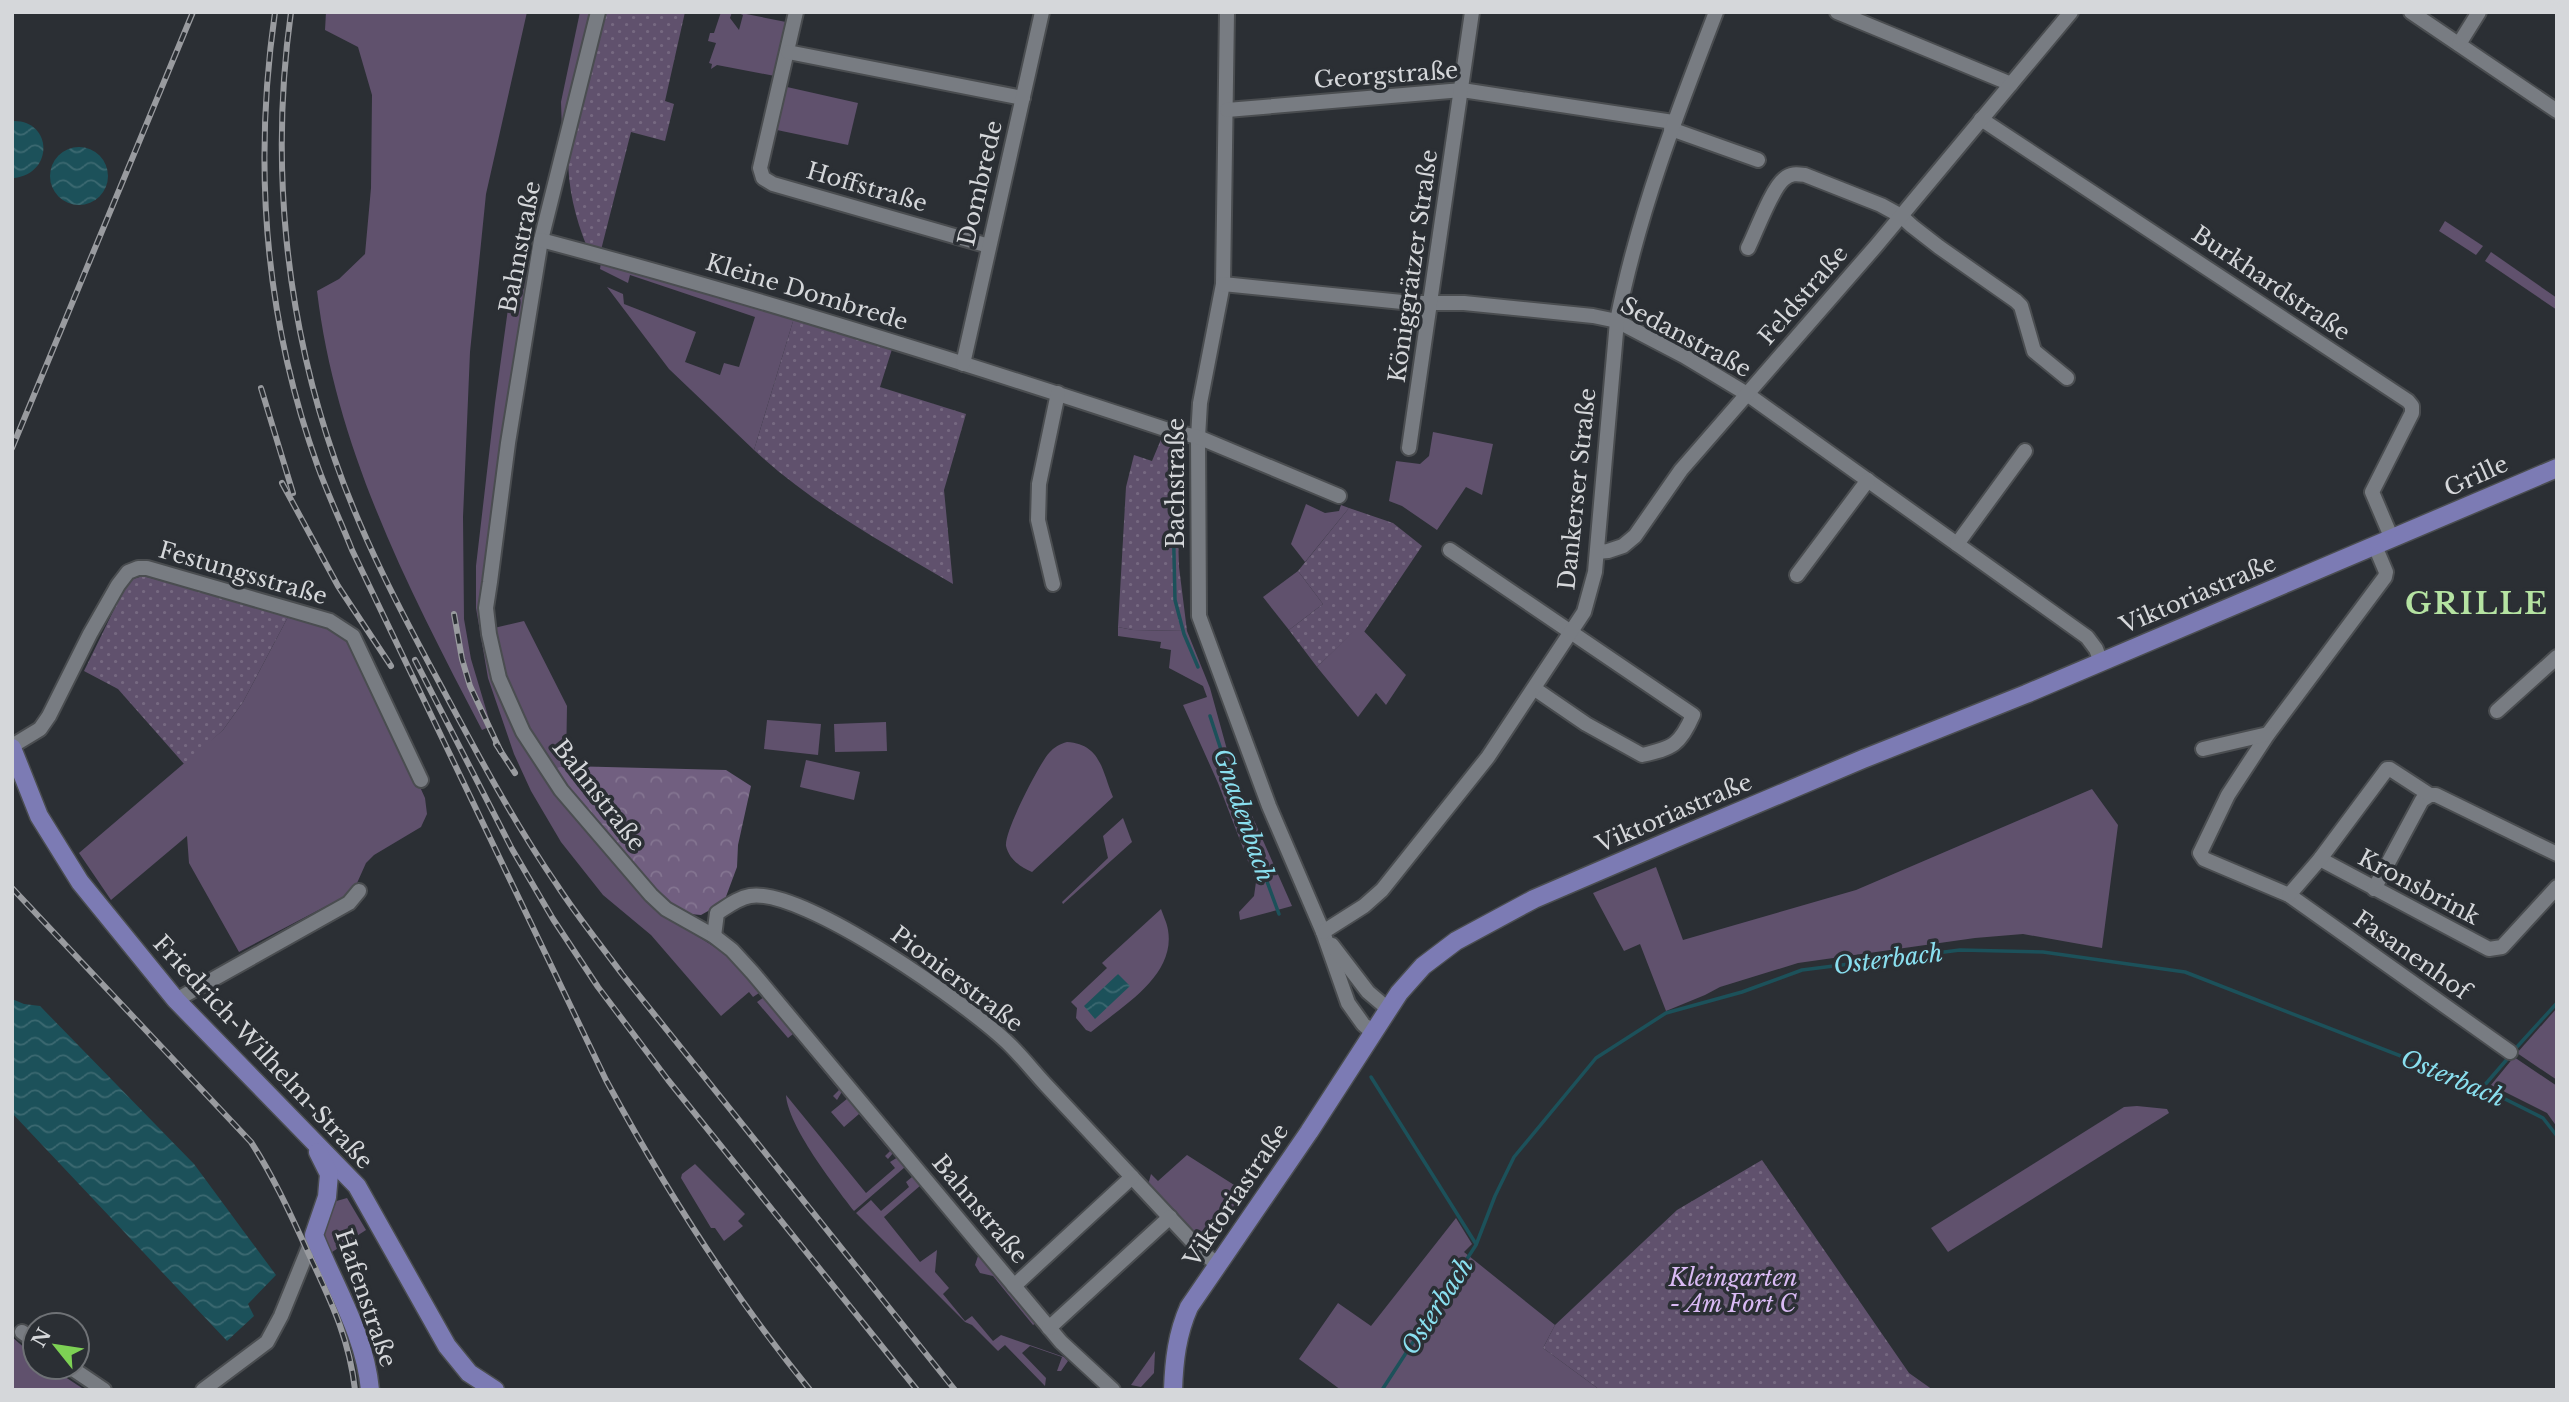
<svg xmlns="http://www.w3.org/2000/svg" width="2569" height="1402" viewBox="0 0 2569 1402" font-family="'Libre Baskerville',serif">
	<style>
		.grass { fill: #60516d }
		.forest { fill: url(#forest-crowns) }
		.park { fill: url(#park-dots) }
		.water { fill: url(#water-waves) }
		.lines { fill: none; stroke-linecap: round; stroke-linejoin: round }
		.stream { stroke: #1c515a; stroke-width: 3.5 }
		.minor-casing { stroke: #4a4d50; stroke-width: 18 }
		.major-casing { stroke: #4a4d50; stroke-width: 21 }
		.minor { stroke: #787c82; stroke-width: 14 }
		.major { stroke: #7c7bb4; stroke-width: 18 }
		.rail-casing { stroke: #999b9f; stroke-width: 6 }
		.rail { stroke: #2b2f34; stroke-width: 3.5; stroke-dasharray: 10; stroke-linecap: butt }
		.labels { text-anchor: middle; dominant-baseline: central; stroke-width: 7; stroke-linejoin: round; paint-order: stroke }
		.street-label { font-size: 23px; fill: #d5d7da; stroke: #2b2f34 }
		.park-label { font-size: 23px; font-style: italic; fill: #d9baf4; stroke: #2b2f34 }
		.water-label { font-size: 24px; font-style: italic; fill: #89dfef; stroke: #2b2f34 }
		.district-label { font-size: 30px; font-weight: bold; letter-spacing: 2px; fill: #b5e3a2; stroke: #2b2f34 }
	</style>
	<defs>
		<pattern id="forest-crowns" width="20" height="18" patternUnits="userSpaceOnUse" patternTransform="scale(1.75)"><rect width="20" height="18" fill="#715f80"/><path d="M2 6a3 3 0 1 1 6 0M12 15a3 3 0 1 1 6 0" fill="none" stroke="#847591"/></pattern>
		<pattern id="park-dots" width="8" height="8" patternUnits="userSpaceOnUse" patternTransform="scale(1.75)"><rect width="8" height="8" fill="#60516d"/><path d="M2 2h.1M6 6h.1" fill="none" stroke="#766981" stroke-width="1.8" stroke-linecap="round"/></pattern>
		<pattern id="water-waves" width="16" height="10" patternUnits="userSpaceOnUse" patternTransform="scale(1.75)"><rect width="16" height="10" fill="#1c515a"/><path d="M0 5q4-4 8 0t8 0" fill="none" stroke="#3c6971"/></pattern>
	</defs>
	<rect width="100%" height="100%" fill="#2b2f34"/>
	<!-- grass -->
	<g class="grass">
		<path d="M326,12H527L486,194L470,352L463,517L464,619L471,659L491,726L482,730C409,590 336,450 317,291L339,279L365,254L371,188L372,95L358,47L325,30Z"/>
		<polygon points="580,12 592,12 562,133 561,102"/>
		<polygon points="721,12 732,12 730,18 739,30 743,15 736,12 786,22 775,76 717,65 711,69 712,64 709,63 716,43 708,41 710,33 714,33"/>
		<polygon points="787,87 858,103 848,145 777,130"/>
		<polygon points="2445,221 2483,246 2476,255 2439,231"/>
		<polygon points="520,246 535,250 482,598 494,628 524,621 567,706 566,766 553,768 564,802 646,899 659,912 729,956 759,988 759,993 753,997 749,992 721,1016 651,935 603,895 561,842 531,791 514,754 488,678 476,608 476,566 495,403 511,287"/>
		<polygon points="2491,252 2557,298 2557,310 2485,261"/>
		<polygon points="601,262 794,318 754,450 669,369 607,287 623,294 624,304 696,332 685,362 720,375 724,363 739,367 755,317 630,275 628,283 600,269"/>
		<polygon points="1433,432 1493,444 1482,495 1466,487 1437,530 1402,506 1389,501 1396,461 1420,464 1429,456"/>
		<polygon points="1306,504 1325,513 1339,511 1341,505 1349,508 1305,562 1291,544"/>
		<polygon points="1298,571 1323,604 1289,630 1263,597"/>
		<polygon points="289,615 328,625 356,646 425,798 427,814 421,827 374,855 366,863 353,892 239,952 189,863 187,836 111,900 79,853 223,730 243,702"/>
		<polygon points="1359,626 1406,675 1386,705 1376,693 1358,717 1317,667"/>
		<polygon points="1118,627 1133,630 1187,631 1210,688 1234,775 1292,906 1240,920 1239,912 1254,896 1256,882 1218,783 1183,705 1207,697 1203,686 1169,668 1171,650 1160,648 1161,642 1118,636"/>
		<polygon points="767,720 821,724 818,755 764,749"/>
		<polygon points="886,722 887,751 835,752 834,724"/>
		<path d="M1067,742C1101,744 1102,771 1113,797L1032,872C1020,867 1009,859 1006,846C1004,832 1039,764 1049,753C1054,747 1060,744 1067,742Z"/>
		<polygon points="806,760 860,772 854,800 800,787"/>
		<polygon points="2092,789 2118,825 2102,948 2023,934 1975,938 1798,963 1720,987 1705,995 1666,1011 1640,944 1624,951 1593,893 1656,867 1683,940 1856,890"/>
		<polygon points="1123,818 1132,842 1063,904 1062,902 1108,858 1103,836"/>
		<path d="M1161,909C1163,915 1167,923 1168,930C1176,976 1121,1007 1091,1032L1086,1030L1076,1018L1077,1008L1071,1002L1107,968L1102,963Z"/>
		<polygon points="764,997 843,1090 837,1100 833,1096 839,1090 793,1034 788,1038 757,1002"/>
		<polygon points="2557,1008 2557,1080 2517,1053"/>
		<polygon points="2514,1057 2557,1086 2557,1127 2547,1113 2491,1085"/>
		<path d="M786,1095L866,1193L895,1168L890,1162L898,1157L905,1163V1167L854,1211C834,1185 788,1126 786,1095Z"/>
		<polygon points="848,1098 894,1152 888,1159 885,1156 890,1151 859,1114 844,1127 831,1112"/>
		<polygon points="2137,1106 2167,1109 2169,1113 1948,1252 1931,1228 2124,1107"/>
		<polygon points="1187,1155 1242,1190 1232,1214 1209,1248 1148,1185 1151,1174 1158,1181"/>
		<polygon points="695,1164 745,1214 738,1221 743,1226 724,1241 715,1228 711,1228 681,1178 682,1174"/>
		<polygon points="912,1177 915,1177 921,1185 884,1217 920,1262 937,1250 935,1272 949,1288 943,1294 965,1321 972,1316 993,1341 1001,1335 1064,1357 1068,1361 1061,1371 1057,1371 1062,1357 1030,1346 1022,1353 1046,1378 1045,1386 1005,1345 998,1351 972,1325 965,1322 856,1213 871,1200 881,1211 909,1187 906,1182"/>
		<polygon points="347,1198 366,1230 329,1254 322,1235 333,1202"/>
		<polygon points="1456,1218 1472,1244 1464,1252 1555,1325 1543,1348 1600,1390 1341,1390 1299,1359 1338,1303 1371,1326"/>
		<polygon points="978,1256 983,1258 1038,1322 1033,1325 993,1276 980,1273 975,1265"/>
		<polygon points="12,1337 35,1357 35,1367 50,1367 85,1390 12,1390"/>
		<polygon points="1155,1351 1154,1373 1141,1387 1131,1385"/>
	</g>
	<!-- forest -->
	<polygon class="forest" points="566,766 726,770 751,786 738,845 737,867 724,902 701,915 690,914 663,899 567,790 553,768"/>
	<!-- park -->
	<g class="park">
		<path d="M602,12H685L665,101L674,104L665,141L631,132L601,250L587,247C575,217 568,188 568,156Z"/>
		<path d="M794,318L893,346L880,387L966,414L944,490L953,584C884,543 813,505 754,450Z"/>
		<polygon points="1162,437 1175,442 1179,567 1187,631 1133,630 1118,627 1126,487 1134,455 1152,461"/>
		<polygon points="1349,508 1393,523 1422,546 1364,632 1359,627 1317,667 1289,630 1323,604 1298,571"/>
		<polygon points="143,576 289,615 243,702 223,730 185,765 118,689 84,671 125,587 133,579"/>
		<polygon points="1762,1160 1909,1373 1933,1390 1600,1390 1543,1348 1555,1325 1677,1210"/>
	</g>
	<!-- water -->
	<g class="water">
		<path d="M12,121C52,119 55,173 14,178Z"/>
		<circle cx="79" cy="176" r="29"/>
		<polygon points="1118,974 1130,986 1095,1019 1084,1006"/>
		<polygon points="12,999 24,1004 40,1006 194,1164 276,1275 248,1304 254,1316 227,1341 12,1113"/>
	</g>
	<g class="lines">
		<!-- stream -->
		<g class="stream">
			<polyline points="1173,510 1175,600 1184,634 1198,667"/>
			<polyline points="1210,716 1242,814 1279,914"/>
			<polyline points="2516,1048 2557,1003"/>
			<polyline points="1371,1077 1476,1244"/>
			<polyline points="2483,1087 2509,1057"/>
			<polyline points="1382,1390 1476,1245 1495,1196 1514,1157 1596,1058 1666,1013 1742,992 1802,970 1960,950 2043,952 2185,972 2483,1088 2543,1118 2557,1136"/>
		</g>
		<defs>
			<g id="minor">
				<polyline points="598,12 541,240 508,443 490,582 486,608 489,634 499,678 523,732 561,790 651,895 666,909 714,936 732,950 753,973 1061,1342 1113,1390"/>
				<polyline points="796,12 760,168 763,178 773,184 989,246"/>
				<polyline points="1227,12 1223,284 1200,403 1198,437 1199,616 1269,806 1323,932 1348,1003 1363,1024 1373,1033"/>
				<polyline points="1837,12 2011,84"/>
				<polyline points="2411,12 2557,111"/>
				<polyline points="2459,44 2479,12"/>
				<polyline points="788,52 1023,98"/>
				<polyline points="1227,110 1462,90 1673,122"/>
				<polyline points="1981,119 2408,401 2412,406 2412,413 2372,492 2392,539"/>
				<polyline points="1671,129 1758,160"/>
				<path d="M541,240C753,296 963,362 1171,431L1198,437L1339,496"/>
				<path d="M1748,248C1756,232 1772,188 1784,179C1791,173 1797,174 1805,175L1881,205L1901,216L1912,226L1939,247L2016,301L2021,306L2034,351L2067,378"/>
				<polyline points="1223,284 1412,303 1464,303 1593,316 1617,321 1684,356 1747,394 2087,637 2096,649 2101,662"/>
				<polyline points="963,364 1042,12"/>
				<polyline points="1409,448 1472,12"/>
				<polyline points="1957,544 2025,451"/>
				<polyline points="2375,546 2386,572 2385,577 2268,734 2228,795 2200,853 2204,859 2289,895 2510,1052"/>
				<path d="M1450,550L1693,715C1680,745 1673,748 1642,755L1586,724L1535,689"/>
				<polyline points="1597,552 1608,551 1623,546 1635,536 1681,470 1876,246 2071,12"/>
				<polyline points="1797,575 1868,480"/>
				<polyline points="1053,584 1038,520 1039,484 1058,393"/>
				<polyline points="2497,711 2557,657"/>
				<polyline points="12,746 40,729 49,716 90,634 118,585 128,572 138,568 147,568 330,621 353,636 421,780"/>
				<polyline points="2203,749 2268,734"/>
				<polyline points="2320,859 2489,949 2502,947 2557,887"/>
				<polyline points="2374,889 2422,800 2430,795"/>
				<polyline points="2289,895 2320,859 2387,769 2390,769 2430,795 2436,795 2557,854"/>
				<path d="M1323,932L1364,906L1382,890L1488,757L1584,612L1595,572L1617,321C1638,214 1677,113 1716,12"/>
				<path d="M714,936L717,913C728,906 738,898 750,896C803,887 972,1007 1010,1045C1023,1058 1034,1072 1046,1085C1098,1141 1150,1196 1202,1252L1218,1265"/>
				<polyline points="1332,945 1368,992 1388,1009"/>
				<polyline points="176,1000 349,903 359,891"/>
				<polyline points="1014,1286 1132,1177"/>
				<polyline points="1049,1328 1170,1217"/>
				<polyline points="22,1332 35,1341"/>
				<polyline points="70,1367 104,1390"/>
				<polyline points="203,1390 267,1342 281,1316 314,1235"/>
			</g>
			<g id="major">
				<polyline points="12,748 39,816 80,882 176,1000 357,1186 447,1346 469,1373 495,1390"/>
				<path d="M318,1152L329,1174L327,1197L314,1235C334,1286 365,1334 370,1390"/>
				<path d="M1173,1390C1174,1361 1177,1334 1189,1307L1309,1132L1399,993L1423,966L1456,941L1534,899L1676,838L1863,759L2026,694L2557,468"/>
			</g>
		</defs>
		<!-- minor casing -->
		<use href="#minor" class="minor-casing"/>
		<!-- major casing -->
		<use href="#major" class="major-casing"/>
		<!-- minor -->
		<use href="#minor" class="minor"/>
		<!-- major -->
		<use href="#major" class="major"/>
		<defs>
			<g id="rail">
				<path d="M275,12C253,166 265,320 318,467C328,495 341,522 352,550L606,1080C665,1189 731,1293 810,1390"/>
				<path d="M291,12C270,162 285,317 335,460C362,538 401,612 440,684C477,753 513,821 557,885C577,916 600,944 622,974L955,1390"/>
				<polyline points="261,388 293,493"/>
				<polyline points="12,448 193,12"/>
				<polyline points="282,483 338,586 391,666"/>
				<polyline points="454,614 462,659 470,686 501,752"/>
				<polyline points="415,660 512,849 553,919 598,987 668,1080 917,1390"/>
				<polyline points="496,744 515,773"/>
				<path d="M12,888L251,1142C273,1176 289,1211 306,1248C328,1296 349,1335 355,1390"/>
			</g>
		</defs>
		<!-- rail casing -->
		<use href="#rail" class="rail-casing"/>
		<!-- rail -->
		<use href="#rail" class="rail"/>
	</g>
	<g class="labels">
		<!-- street labels -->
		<g class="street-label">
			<text transform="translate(1386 75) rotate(-4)">Georgstraße</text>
			<text transform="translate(980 183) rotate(-77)">Dombrede</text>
			<text transform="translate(867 187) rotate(16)">Hoffstraße</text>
			<text transform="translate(520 247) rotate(-79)">Bahnstraße</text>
			<text transform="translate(1413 266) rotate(-82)">Königgrätzer Straße</text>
			<text transform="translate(2271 283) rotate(34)">Burkhardstraße</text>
			<text transform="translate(807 292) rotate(17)">Kleine Dombrede</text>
			<text transform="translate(1803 295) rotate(-49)">Feldstraße</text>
			<text transform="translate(1686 337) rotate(28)">Sedanstraße</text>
			<text transform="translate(2476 476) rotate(-24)">Grille</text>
			<text transform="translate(1176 483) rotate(-90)">Bachstraße</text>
			<text transform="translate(1577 489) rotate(-84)">Dankerser Straße</text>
			<text transform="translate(243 573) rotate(16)">Festungsstraße</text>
			<text transform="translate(2198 594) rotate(-23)">Viktoriastraße</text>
			<text transform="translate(599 795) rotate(52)">Bahnstraße</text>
			<text transform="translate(1674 813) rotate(-23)">Viktoriastraße</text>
			<text transform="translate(2419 887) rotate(28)">Kronsbrink</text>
			<text transform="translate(2412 955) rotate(35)">Fasanenhof</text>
			<text transform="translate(957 979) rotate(37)">Pionierstraße</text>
			<text transform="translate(263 1052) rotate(47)">Friedrich-Wilhelm-Straße</text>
			<text transform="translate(1236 1195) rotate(-56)">Viktoriastraße</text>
			<text transform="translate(980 1209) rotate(50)">Bahnstraße</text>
			<text transform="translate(366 1298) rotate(71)">Hafenstraße</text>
		</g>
		<!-- park labels -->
		<g class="park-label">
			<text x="1733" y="1278">Kleingarten<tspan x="1733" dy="26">- Am Fort C</tspan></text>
		</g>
		<!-- water labels -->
		<g class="water-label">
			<text transform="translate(1244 815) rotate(71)">Gnadenbach</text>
			<text transform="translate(1888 959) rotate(-7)">Osterbach</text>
			<text transform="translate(2453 1078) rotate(23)">Osterbach</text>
			<text transform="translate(1437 1306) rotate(-57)">Osterbach</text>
		</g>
		<!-- district labels -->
		<g class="district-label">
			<text x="2477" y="603">GRILLE</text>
		</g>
	</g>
	<!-- border -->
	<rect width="2569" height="1402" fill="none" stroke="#d5d7da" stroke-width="28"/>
	<!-- north arrow -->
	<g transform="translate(56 1346) rotate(300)"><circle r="33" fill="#2b2f34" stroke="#6f7276" stroke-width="2"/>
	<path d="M0-5L12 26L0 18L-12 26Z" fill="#7dd154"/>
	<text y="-10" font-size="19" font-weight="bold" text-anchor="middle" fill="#d5d7da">N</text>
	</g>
</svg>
